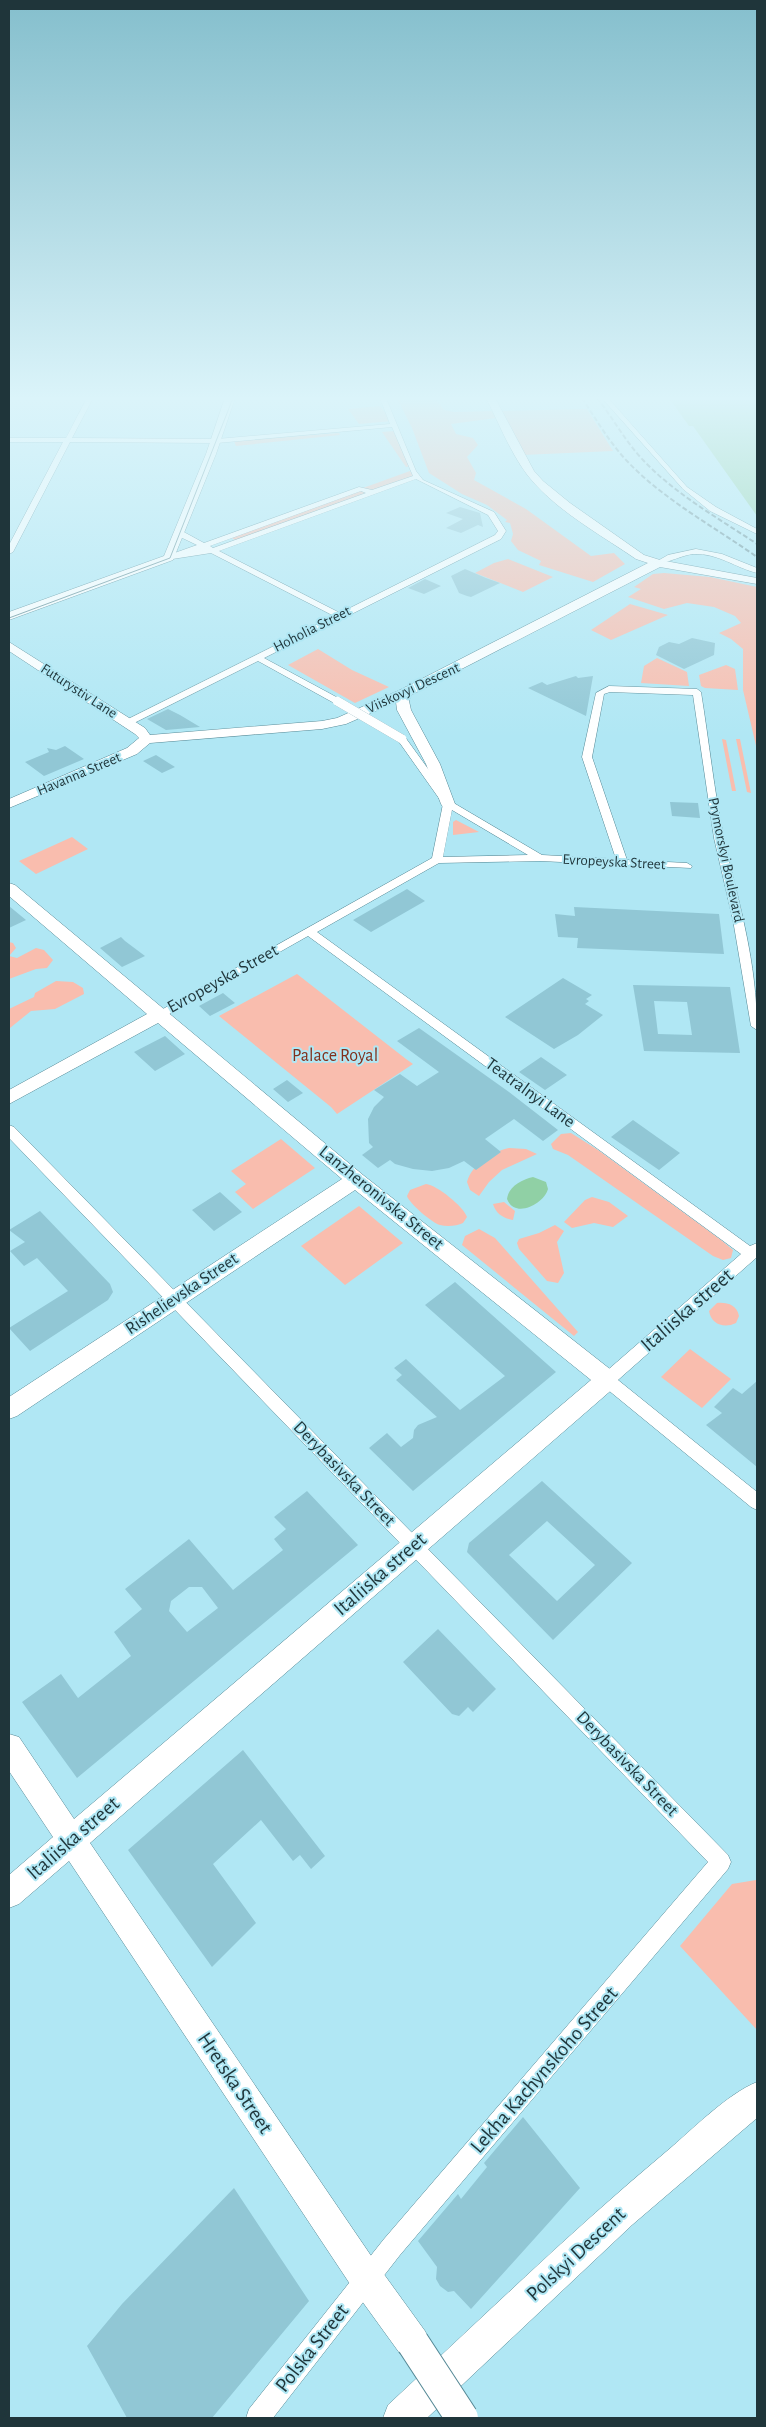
<svg xmlns="http://www.w3.org/2000/svg" width="766" height="2427" font-family="'Alegreya Sans',sans-serif">
<style>
.green{fill:#f9bdae}
.water{fill:#90d0a5}
.building{fill:#91c7d5;fill-rule:evenodd}
.lines{fill:none;stroke-linecap:round;stroke-linejoin:round}
.street-casing{stroke:#548895;stroke-width:1}
.secondary-casing{stroke:#548895;stroke-width:1}
.street{fill:#fff;fill-rule:evenodd}
.secondary{fill:#fff;fill-rule:evenodd}
.tram{stroke:#699099;stroke-width:1}
.rail{stroke:#699099;stroke-width:2;stroke-dasharray:5 2.5;stroke-linecap:butt}
.street-bridge-casing{stroke:#548895;stroke-width:9;stroke-linecap:butt}
.secondary-bridge-casing{stroke:#548895;stroke-width:34;stroke-linecap:butt}
.street-bridge{stroke:#fff;stroke-width:9}
.secondary-bridge{stroke:#fff;stroke-width:32}
.labels{text-anchor:middle;dominant-baseline:central;stroke-width:4;stroke-linejoin:round;paint-order:stroke}
.far-street-label{font-size:15px;fill:#1f353a;stroke:#b0e7f4}
.street-label{font-size:18px;fill:#1f353a;stroke:#b0e7f4}
.park-label{font-size:18px;fill:#812f1b;stroke:#b0e7f4}
.near-street-label{font-size:21px;fill:#1f353a;stroke:#b0e7f4}
</style>
<rect width="100%" height="100%" fill="#b0e7f4"/>
<path class="green" d="M397 398H431L437 401 444 410 454 412 492 411 496 418 451 424 456 434 473 438 478 445 467 457 476 473 474 480 526 509 591 556 614 553 625 564 593 582 539 565 541 561 518 550 511 541 513 534 510 523 505 522 507 520 487 505 462 494 429 473 412 428Z
M380 406 392 421 359 424 348 409Z
M587 409 613 451 522 455 499 411Z
M394 431 410 466 406 467 382 432Z
M339 433 340 435 236 446 234 441Z
M410 471 415 477 372 492 363 488Z
M361 489 370 493 237 541 228 536Z
M508 559 553 577 523 592 475 573 494 563Z
M664 573 710 577 757 587V750L743 690V649L731 639 719 633 741 623 735 616 714 607 687 603 664 609 628 597 641 589 634 587 653 574Z
M630 604 668 615 611 640 591 630Z
M318 649 352 670 389 687 355 703 288 665Z
M657 658 687 672 689 686 641 683 644 666Z
M726 665 735 669 738 690 705 688 701 686 699 675Z
M722 739 726 740 736 791H732Z
M736 739H740L751 793 747 792Z
M456 820 479 832 453 835V822Z
M72 837 88 849 36 874 19 861Z
M9 942 13 943 16 948 9 956 17 958 36 948 44 950 53 960 47 968 36 969 9 979Z
M297 974 406 1059 413 1064 337 1114 331 1107 219 1016Z
M56 981 73 982 83 988 84 994 55 1009 31 1011 10 1028 9 1035V1009L34 997 35 993Z
M571 1133 598 1150 721 1240 733 1250 731 1258 723 1260 713 1256 568 1155 553 1149 551 1144 561 1134Z
M281 1139 315 1168 253 1209 235 1192 246 1184 231 1171Z
M509 1148 526 1149 537 1154 502 1170 489 1182 479 1196 470 1190 467 1182C472 1164 492 1152 509 1148Z
M426 1184C437 1185 464 1207 467 1217L463 1223C457 1226 447 1227 440 1225 432 1223 409 1203 407 1196L410 1190Z
M592 1197 609 1202 628 1216 613 1227 594 1223 572 1228 564 1222 585 1200Z
M504 1202 515 1211 513 1220C503 1218 496 1214 493 1204Z
M359 1206 403 1243 345 1285 301 1246Z
M555 1225 564 1231 557 1242 564 1273 558 1283 547 1281 519 1249 517 1243 519 1239 539 1233Z
M479 1229 495 1238 578 1332 574 1336 462 1245 465 1236Z
M717 1303C727 1302 737 1305 739 1316L736 1323C724 1329 711 1324 709 1311Z
M690 1349 731 1379 702 1408 661 1377Z
M757 1878V2030L680 1946 732 1884 756 1880Z"/>
<path class="water" d="M757 398V516L693 426H689L669 398Z
M533 1177 546 1182 548 1189C544 1204 515 1219 507 1199 509 1186 521 1180 533 1177Z"/>
<path class="building" d="M460 507 480 513 483 527 478 525 461 533 446 528 463 519 446 513Z
M465 569 486 578 500 583 471 597 467 596 459 593 451 576Z
M425 579 441 586 424 594 408 588Z
M692 638 715 643 714 655 684 669 656 655 659 647 669 642 679 644Z
M576 676 578 678 593 676 586 716 528 688 542 682 547 685Z
M168 709 180 715 200 727 166 730 147 719Z
M65 746 84 759 44 776 25 762 49 752 47 748 56 750Z
M156 755 175 767 162 773 143 761Z
M670 802 698 803 700 818 672 816Z
M407 889 425 901 371 932 353 920Z
M9 906 26 920 9 928Z
M574 907 719 914 724 954 577 948 578 938 558 937 555 914 575 916Z
M121 937 125 941 145 956 122 967 100 948Z
M563 978 592 995 586 999 589 1001 585 1004 603 1015 578 1035 554 1049 505 1017Z
M633 985 730 987 740 1053 644 1051ZM654 1001 687 1002 692 1035 658 1034Z
M223 993 235 1003 210 1016 199 1006Z
M419 1028 509 1092 558 1130 543 1141 514 1119 485 1139 501 1152 476 1170 464 1161 449 1168 432 1171 413 1169 395 1164 390 1160 378 1168 362 1155 373 1147 369 1143 368 1119 374 1107 384 1097 374 1090 400 1074 417 1086 439 1072 397 1041Z
M165 1036 185 1054 155 1071 134 1052Z
M541 1057 567 1075 545 1090 519 1072Z
M287 1080 303 1093 288 1102 273 1089Z
M633 1120 657 1137 680 1153 659 1170 611 1137Z
M220 1192 242 1212 214 1231 192 1210Z
M40 1211 110 1284 113 1292 108 1300 30 1351 9 1328 68 1291 37 1258 24 1266 10 1251 25 1242 9 1230Z
M455 1282 556 1372 413 1491 369 1448 387 1433 401 1447 413 1438 414 1430 418 1425 437 1417 396 1380 402 1375 394 1368 406 1359 460 1410 505 1376 425 1305Z
M757 1381V1467L706 1425 722 1413 714 1407 733 1388 742 1394Z
M542 1481 632 1563 553 1640 467 1552 469 1543ZM547 1521 595 1565 557 1601 509 1555Z
M307 1491 358 1545 77 1778 22 1702 61 1674 78 1698 131 1656 114 1632 142 1609 125 1589 189 1539 233 1590 283 1550 274 1539 286 1529 274 1517ZM189 1587H202L218 1608 187 1632 169 1611 171 1601Z
M438 1629 496 1689 473 1712 468 1707 459 1716 452 1714 403 1662Z
M243 1750 325 1856 311 1869 300 1855 293 1861 261 1820 213 1864 256 1923 212 1967 128 1850Z
M523 2117 580 2188 471 2309 454 2291 448 2292 440 2286 436 2279 437 2267 418 2241 458 2194 461 2199 487 2167 484 2163Z
M234 2188 309 2301 212 2418H127L87 2346 122 2304Z"/>
<g class="lines">
<defs>
<path id="street" d="M87 398H93L72 438 217 439 390 424 380 398H386L416 471 423 480 494 512 506 531 501 539 264 658 340 699V703H334L258 661 130 725H124V721L334 616 211 553 166 560V556L197 545 176 535V531H182L204 543 359 487 372 490 413 476 392 427 217 443 70 442 13 552 9 554V545L63 442H9V438H66ZM416 479 488 515 498 531 495 535 340 613 219 551ZM361 491 366 493 213 548 210 546Z
M602 398H608L687 487 716 507 757 529V534L710 511 683 489Z
M696 549 722 554 757 568V573C736 568 718 553 694 554 684 554 659 567 654 563L668 555Z
M609 686 697 689 701 692C709 741 714 791 724 839 739 905 757 961 757 1030L751 1026 733 920 714 838 693 695 610 692 604 694 592 757 627 860 687 863 692 866 691 868 540 861 439 863 317 932 750 1246 757 1243 756 1258 618 1380 757 1492V1510L751 1507 602 1385 599 1380 602 1375 741 1254 308 936 164 1017 160 1018 154 1014 432 858 443 804 397 739 399 737H405L452 802 542 855 616 859 582 757 596 693ZM452 810 528 855 443 857Z
M9 1125 14 1127 728 1855 731 1862 728 1869 400 2255 273 2418H246L249 2409 384 2239 708 1862 9 1138Z"/>
<path id="secondary" d="M225 398H235L216 454 173 560 9 620V612L164 556 206 454Z
M486 398H495L534 471 543 481 570 503 644 555 660 560 757 578V584L660 567 411 695 409 701 411 710 440 764 455 804 453 807H443L441 804 426 764 397 710 396 702 346 724 322 729 150 743 137 754 9 808V799L127 748 139 738 135 734 9 651V642L145 728 150 735 322 721 337 718 400 690 648 563 636 559C604 537 561 513 535 484 514 462 500 425 486 398Z
M9 883 15 885 363 1175 615 1373 618 1380 615 1387 90 1843 378 2266 425 2331 431 2343 425 2355 413 2361 401 2355 354 2290 69 1861 19 1904 9 1908V1875L53 1837 9 1771V1734L19 1737 74 1819 591 1380 355 1190 17 1416 9 1419V1397L342 1179 158 1023 9 1104V1090L147 1014 9 896Z
M757 2082V2118L632 2225 427 2418H383L388 2405C480 2320 570 2232 667 2151 692 2130 727 2094 757 2082Z"/>
</defs>
<use href="#street" class="street-casing"/>
<use href="#secondary" class="secondary-casing"/>
<use href="#street" class="street"/>
<use href="#secondary" class="secondary"/>
<path class="tram" d="M9 618 170 558 233 398"/>
<path class="rail" d="M582 398C596 419 609 442 627 461 664 500 713 526 757 557
M597 398C613 418 625 441 643 460 675 494 718 518 757 544"/>
<defs>
<path id="street-bridge" d="M337 701 402 739"/>
<path id="secondary-bridge" d="M413 2343 462 2418"/>
</defs>
<use href="#street-bridge" class="street-bridge-casing"/>
<use href="#secondary-bridge" class="secondary-bridge-casing"/>
<use href="#street-bridge" class="street-bridge"/>
<use href="#secondary-bridge" class="secondary-bridge"/>
</g>
<linearGradient id="sky" x2="0" y2="1"><stop stop-color="#85bfcd"/><stop offset="0.54" stop-color="#dbf4fa"/><stop offset="1" stop-color="#dbf4fa" stop-opacity="0"/></linearGradient>
<rect width="766" height="738" fill="url(#sky)"/>
<g class="labels">
<g class="far-street-label">
<text transform="translate(312 629) rotate(-27)">Hoholia Street</text>
<text transform="translate(413 688) rotate(-25)">Viiskovyi Descent</text>
<text transform="translate(79 691) rotate(33)">Futurystiv Lane</text>
<text transform="translate(79 774) rotate(-23)">Havanna Street</text>
<text transform="translate(726 860) rotate(78)">Prymorskyi Boulevard</text>
<text transform="translate(614 862) rotate(3)">Evropeyska Street</text>
</g>
<g class="street-label">
<text transform="translate(223 979) rotate(-29)">Evropeyska Street</text>
<text transform="translate(530 1093) rotate(36)">Teatralnyi Lane</text>
<text transform="translate(381 1198) rotate(39)">Lanzheronivska Street</text>
<text transform="translate(182 1294) rotate(-34)">Rishelievska Street</text>
<text transform="translate(344 1474) rotate(46)">Derybasivska Street</text>
<text transform="translate(627 1764) rotate(46)">Derybasivska Street</text>
</g>
<g class="park-label">
<text x="335" y="1056">Palace Royal</text>
</g>
<g class="near-street-label">
<text transform="translate(687 1310) rotate(-41)">Italiiska street</text>
<text transform="translate(380 1574) rotate(-41)">Italiiska street</text>
<text transform="translate(73 1838) rotate(-41)">Italiiska street</text>
<text transform="translate(544 2070) rotate(-49)">Lekha Kachynskoho Street</text>
<text transform="translate(235 2083) rotate(56)">Hretska Street</text>
<text transform="translate(576 2254) rotate(-43)">Polskyi Descent</text>
<text transform="translate(312 2348) rotate(-52)">Polska Street</text>
</g>
</g>
<rect width="766" height="2427" fill="none" stroke="#1f353a" stroke-width="20"/>
</svg>
